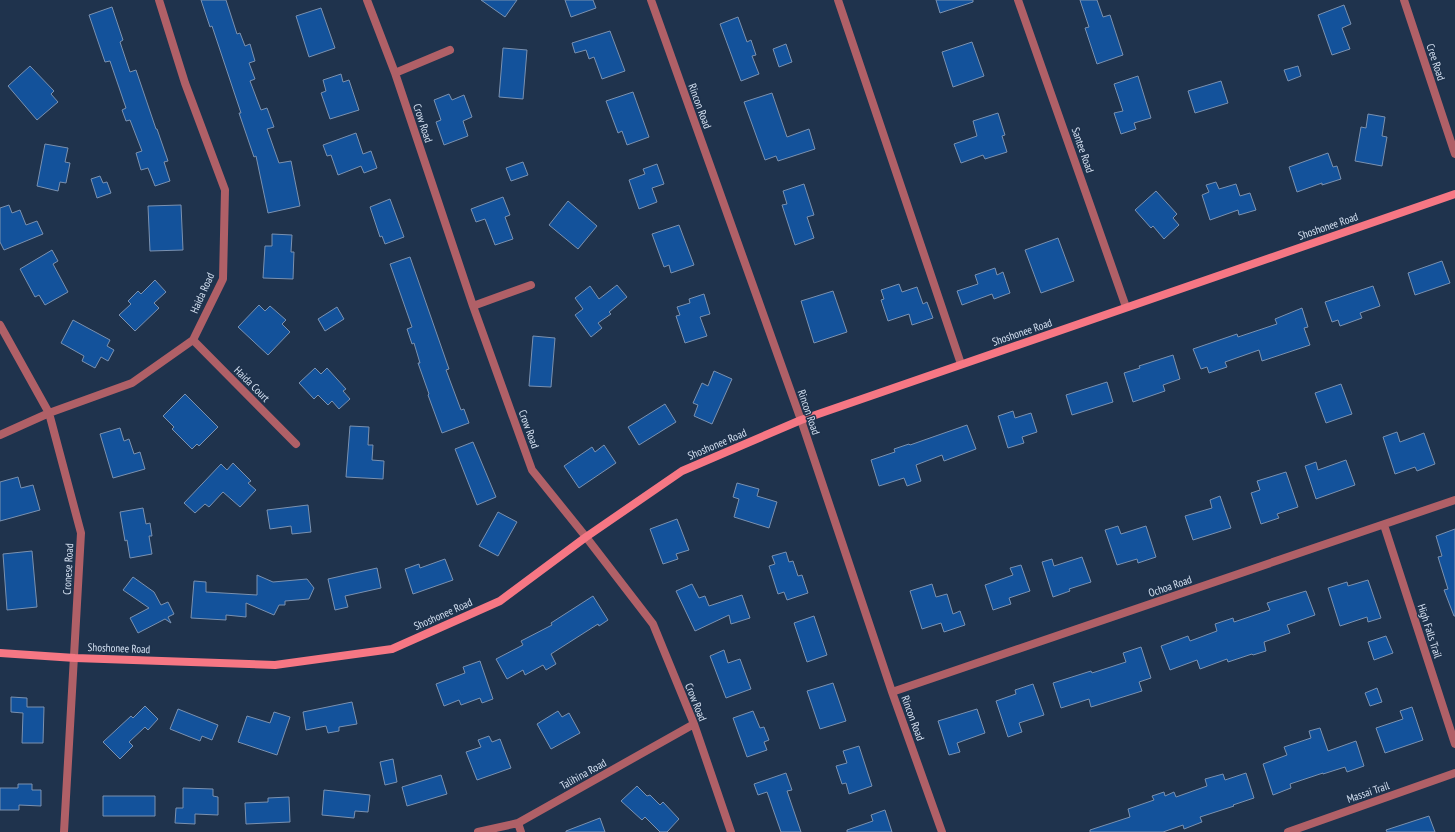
<svg xmlns="http://www.w3.org/2000/svg" width="1455" height="832" font-family="'PT Sans Narrow',sans-serif">
<style>
.building{fill:#13529b;stroke:#7a91b0}
.lines{fill:none;stroke-linecap:round;stroke-linejoin:round}
.street{stroke:#b06067;stroke-width:8}
.secondary{stroke:#f67784;stroke-width:8}
.labels{text-anchor:middle;dominant-baseline:central;stroke-width:3;stroke-linejoin:round;paint-order:stroke}
.street-label{font-size:11px;fill:#d4e0f1;stroke:#1f334d}
</style>
<rect width="100%" height="100%" fill="#1f334d"/>
<path class="building" d="M201 0H226L237 34 240 33 245 46 250 44 255 61 249 63 255 79 250 81 261 110 267 108 274 127 267 129 279 163 291 161 300 206 268 213 256 156 254 157 239 113H241L212 26 210 27Z
M481 0H517L505 17Z
M565 0H593L596 8 571 17Z
M936 0H973V2L940 13Z
M1080 0H1097L1103 17 1110 15 1123 55 1097 64 1085 28 1089 27Z
M1344 5 1351 24 1342 28 1350 49 1332 55 1318 15Z
M112 7 123 40 120 42 130 72 136 70 156 129H157L168 161 164 162 170 181 155 186 148 168 141 170 136 153 142 151 130 120 126 121 122 110 126 108 110 61 105 62 89 15Z
M321 8 335 48 309 57 296 16Z
M738 17 747 42 751 40 756 55 752 56 759 74 741 81 720 24Z
M610 31 625 71 602 79 594 57 589 59 586 50 575 53 572 43Z
M972 42 984 76 953 87 942 52Z
M786 44 792 62 779 67 773 49Z
M503 48 527 50 523 99 499 97Z
M30 66 54 91 51 94 58 102 37 120 8 86Z
M1298 66 1301 76 1288 81 1284 70Z
M341 74 343 82 349 80 359 110 330 119 321 93 326 91 323 80Z
M1138 76 1151 118 1134 123 1136 129 1121 134 1114 113 1123 111 1114 84Z
M1221 81 1228 103 1195 113 1188 91Z
M633 92 649 137 627 145 622 131 618 133 606 101Z
M772 93 787 137 809 129 815 149 778 161 776 156 765 160 744 102Z
M449 94 452 100 464 95 472 117 463 121 468 136 444 145 436 122 441 120 434 100Z
M998 113 1005 135 1002 136 1007 152 985 159 983 155 961 163 954 144 977 136 973 121Z
M1368 114 1385 117 1382 136 1387 137 1382 166 1355 161 1361 127 1366 128Z
M356 133 363 154 371 151 377 168 364 173 361 166 338 175 331 155 327 156 323 145Z
M45 144 68 148 65 162 70 163 66 183 60 182 58 191 37 186Z
M1328 153 1333 167 1337 166 1341 179 1322 185V183L1297 192 1289 167Z
M523 162 528 175 511 181 506 168Z
M657 164 664 184 652 188 657 202 639 209 629 180 645 174 643 169Z
M100 176 103 183 107 182 111 193 97 198 91 179Z
M1216 182 1219 189 1236 184 1240 196 1250 193 1256 210 1239 215 1238 210 1210 220 1202 195 1209 192 1206 185Z
M804 184 814 215 807 217 814 238 795 245 782 205 787 204 783 191Z
M1156 191 1177 214 1173 218 1179 225 1164 239 1153 226 1151 228 1135 210Z
M503 197 510 215 505 217 513 239 495 245 485 219 476 222 471 209Z
M390 199 404 237 385 244 382 236 380 237 370 207Z
M568 201 597 226 578 249 549 225Z
M9 205 12 213 20 210 26 225 37 221 43 234 4 250 0 242V208Z
M181 205 183 250 150 251 148 206Z
M679 225 694 265 671 273 669 265 664 267 652 234Z
M272 234 292 235 291 252H294L293 279 263 278 265 246H272Z
M1058 238 1074 281 1041 293 1025 250Z
M52 250 58 261 53 264 68 292 45 305 39 295 35 297 20 269Z
M410 257 449 369 446 370 461 410 464 409 469 423 442 433 428 395 429 394 418 363H420L414 343 412 344 407 329 412 327 390 264Z
M1442 261 1450 283 1415 295 1408 273Z
M995 268 997 275 1003 272 1010 293 994 299 992 294 962 305 957 291 978 284 975 275Z
M155 280 166 292 154 303 159 308 135 331 119 315 131 304 128 301 138 291 141 294Z
M899 284 902 292 917 287 923 304 927 302 933 318 912 325 909 314 888 321 881 300 884 299 881 290Z
M617 285 627 297 609 312 611 314 598 323 602 328 591 337 575 315 583 309 575 298 590 286 599 299Z
M1373 286 1380 306 1360 313 1362 318 1340 326 1338 320 1332 322 1325 302Z
M833 291 847 332 814 343 801 301Z
M704 294 710 314 700 317 707 336 685 343 676 316 680 315 677 307 690 303 689 299Z
M259 305 265 311 270 306 286 320 282 324 290 332 268 355 238 327Z
M337 307 344 319 325 331 318 319Z
M1302 308 1308 327 1304 328 1310 345 1262 361 1259 350 1225 362 1227 367 1209 373 1207 367 1201 369 1193 349 1237 334 1238 337 1277 324 1275 319Z
M73 320 110 340 107 346 114 350 108 361 101 357 95 368 82 361 84 356 61 343Z
M533 336 555 338 551 387 529 386Z
M1173 355 1180 379 1163 385 1165 391 1133 402 1124 373 1140 368 1139 366Z
M315 368 321 374 327 368 346 389 343 391 350 399 339 409 332 401 328 405 318 395 314 399 299 383Z
M714 371 732 379 712 424 694 416 698 405 693 403 702 383 708 386Z
M1107 382 1113 402 1072 415 1066 395Z
M1341 384 1352 414 1326 423 1315 393Z
M185 394 218 427 199 446 197 444 192 449 172 429 174 427 163 416Z
M665 404 676 422 639 445 628 427Z
M1013 411 1015 418 1031 413 1037 432 1022 437 1024 443 1008 448 998 416Z
M967 425 976 449 944 461 942 455 916 465 921 481 907 486 904 478 879 486 871 460 895 452 894 449 909 444 910 445Z
M350 426 369 427 368 445H373L372 460 384 461 383 479 346 477Z
M120 428 124 441 129 439 134 454 140 452 145 469 113 478 100 434Z
M1397 432 1400 442 1424 433 1435 464 1417 471 1415 467 1395 474 1383 437Z
M473 442 496 497 477 505 455 449Z
M604 445 616 463 579 488 564 466 592 447 595 452Z
M1346 460 1355 485 1316 499 1305 466 1316 462 1318 470Z
M233 463 251 481 248 483 256 490 240 507 223 492 209 507 205 504 195 513 184 503 221 464 227 470Z
M1286 472 1298 507 1277 514 1279 518 1261 524 1251 493 1260 490 1257 481Z
M18 477 21 488 33 485 40 510 0 521V482Z
M737 483 759 489 757 496 777 502 769 528 734 517 739 499 733 497Z
M1220 496 1231 528 1193 540 1185 516 1212 508 1210 500Z
M308 505 311 532 292 534 291 526 270 529 267 510Z
M143 508 146 524 150 523 152 536H149L152 554 130 558 127 540 125 541 120 512Z
M498 512 517 522 498 556 479 546Z
M677 519 689 550 676 554 678 559 663 564 650 529Z
M1118 526 1121 534 1146 526 1156 557 1138 563 1137 559 1117 565 1105 530Z
M1455 529V616H1454L1444 590 1448 589 1438 557 1442 556 1436 536Z
M32 551 37 607 7 610 3 554Z
M786 552 789 562 793 561 798 576 802 575 808 593 787 600 784 592 778 594 769 566 775 564 772 556Z
M1082 557 1091 582 1069 589 1070 591 1053 597 1042 562 1052 559 1054 566Z
M445 559 453 580 413 594 405 569 419 564 420 568Z
M1021 565 1030 591 1009 598 1011 604 993 610 985 585 1013 575 1010 568Z
M377 568 381 588 345 596 348 607 335 610 328 579Z
M257 575 273 582 307 579 314 588 309 599 285 601V605H279L274 615 246 603V617L226 615V620L191 618 194 581 206 582V592L257 595Z
M133 577 154 592 161 605 168 602 174 614 168 617 171 623 165 619 138 633 130 618 149 608 123 590Z
M1368 580 1381 618 1368 622 1367 617 1340 626 1328 588 1347 582 1348 586Z
M692 584 699 598 705 596 709 606 742 595 750 618 731 624 729 615 695 631 676 591Z
M932 584 936 597 947 594 953 614 960 611 965 625 944 632 941 623 922 629 910 591Z
M1306 591 1315 615 1287 625 1290 633 1264 642 1266 651 1253 655 1252 654 1228 662 1227 659 1200 669 1197 660 1170 670 1161 646 1188 636 1190 641 1217 631 1215 624 1233 618 1234 622 1270 610 1267 603Z
M593 596 608 620 599 626 598 624 551 654 556 664 546 670 543 665 525 675 523 670 507 679 496 659 523 645 521 641 552 625 551 623Z
M814 616 827 655 807 662 794 623Z
M1386 636 1393 653 1374 660 1368 642Z
M1141 647 1151 678 1139 682 1142 691 1091 707 1089 699 1061 708 1053 683 1091 671 1092 673 1126 662 1123 653Z
M724 650 728 663 740 659 751 689 726 698 710 656Z
M480 661 493 699 482 703 480 698 461 705 459 700 444 706 436 684 465 673 463 667Z
M833 683 846 721 820 729 807 691Z
M1033 684 1044 715 1019 723 1022 732 1008 737 996 701 1016 694 1015 690Z
M1377 688 1382 702 1370 706 1365 693Z
M11 697 27 698V707H44L43 743H22L23 713 11 712Z
M352 702 357 724 339 727V731L328 733 326 726 306 730 303 712Z
M145 706 158 719 148 730 145 727 129 742 133 746 120 759 103 742 131 716 133 718Z
M1412 707 1423 740 1385 753 1376 728 1403 719 1400 711Z
M178 709 218 725 212 740 202 736 200 741 170 729Z
M977 709 985 733 957 743 960 752 949 755 938 721Z
M558 711 562 717 569 713 580 733 551 749 537 724Z
M753 711 760 728 764 727 769 740 764 742 767 750 747 757 733 718Z
M274 712 290 717 277 755 238 742 247 716 270 723Z
M1320 728 1328 751 1356 741 1364 766 1347 772 1345 767 1323 774V773L1290 784 1291 788 1273 795 1263 764 1287 755 1284 747 1311 738 1309 731Z
M489 736 492 742 500 739 511 768 477 780 466 752 481 747 478 740Z
M859 746 872 786 849 794 846 783 842 784 836 766 847 763 843 751Z
M393 759 397 782 385 785 380 762Z
M786 773 792 790 787 791 801 832H781L767 792 758 795 754 784Z
M1246 773 1254 798 1233 805 1234 806 1200 817 1202 822 1184 829 1183 825 1163 832H1090V830L1130 817 1128 809 1154 800 1152 796 1164 792 1165 796 1174 792 1176 797 1207 786 1205 779 1223 774 1225 780Z
M441 775 447 794 407 806 402 787Z
M18 784H32V790H41V806L19 805V810H0V788H18Z
M637 786 647 796 650 795 660 805 663 802 679 819 667 832H660L645 817 642 820 621 801Z
M183 788 213 789V796L218 797V815L195 814V824L175 823 176 808H183Z
M324 790 370 795 368 812 355 811 354 818 322 815Z
M103 796H155V816H103Z
M289 797 290 822 246 824 245 803 268 802V798Z
M885 810 892 832H847V830L873 821 871 815Z
M1429 816 1435 832H1387L1386 830Z
M600 818 605 832H566V831Z"/>
<g class="lines">
<path class="street" d="M367 0 395 73 473 306 532 470 586 537 653 624 694 724 731 832
M651 0 801 420 892 692 942 832
M838 0 961 364
M1018 0 1126 307
M1404 0 1455 154
M395 73 450 50
M473 306 531 285
M0 325 49 413 81 533 64 832
M193 340 296 444
M0 435 49 413 132 383 193 340 223 279 225 190 185 83 159 0
M1384 525 1455 744
M892 692 1455 500
M518 823 521 832
M478 832 518 823 694 724
M1288 832 1455 773"/>
<path class="secondary" d="M0 653 75 658 275 665 392 649 500 601 586 537 682 471 801 420 1455 194"/>
</g>
<g class="labels">
<g class="street-label">
<text transform="translate(1436 62) rotate(72)">Cree Road</text>
<text transform="translate(700 106) rotate(70)">Rincon Road</text>
<text transform="translate(423 123) rotate(72)">Crow Road</text>
<text transform="translate(1083 150) rotate(71)">Santee Road</text>
<text transform="translate(1328 226) rotate(-19)">Shoshonee Road</text>
<text transform="translate(202 293) rotate(-66)">Haida Road</text>
<text transform="translate(1022 332) rotate(-19)">Shoshonee Road</text>
<text transform="translate(252 384) rotate(45)">Haida Court</text>
<text transform="translate(809 412) rotate(71)">Rincon Road</text>
<text transform="translate(529 429) rotate(70)">Crow Road</text>
<text transform="translate(717 444) rotate(-23)">Shoshonee Road</text>
<text transform="translate(68 569) rotate(-87)">Cronese Road</text>
<text transform="translate(1170 586) rotate(-19)">Ochoa Road</text>
<text transform="translate(443 614) rotate(-24)">Shoshonee Road</text>
<text transform="translate(1430 631) rotate(72)">High Falls Trail</text>
<text transform="translate(119 648) rotate(2)">Shoshonee Road</text>
<text transform="translate(696 702) rotate(68)">Crow Road</text>
<text transform="translate(913 718) rotate(70)">Rincon Road</text>
<text transform="translate(583 774) rotate(-29)">Talihina Road</text>
<text transform="translate(1368 792) rotate(-19)">Massai Trail</text>
</g>
</g>
</svg>
